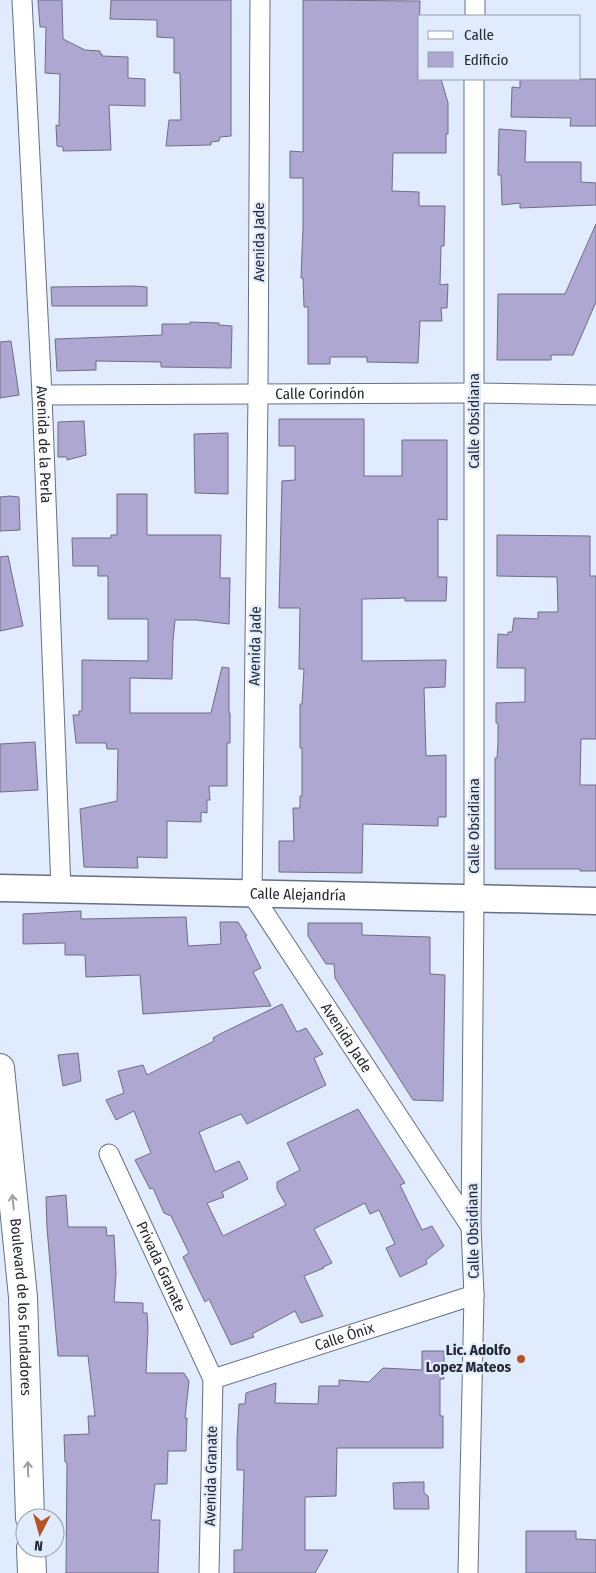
<svg xmlns="http://www.w3.org/2000/svg" width="596" height="1573" font-family="'Fira Sans Condensed',sans-serif">
<style>
.building{fill:#ada7d2;stroke:#6f6d83}
.lines{fill:none;stroke-linecap:round;stroke-linejoin:round}
.minor-casing{stroke:#657085;stroke-width:21}
.secondary-casing{stroke:#657085;stroke-width:29}
.primary-casing{stroke:#657085;stroke-width:30}
.minor{stroke:#fff;stroke-width:19}
.secondary{stroke:#fff;stroke-width:26}
.primary{stroke:#fff;stroke-width:28}
.oneway{stroke:#9c9ea2}
.poi-dot{fill:#b85224;stroke:#e0ebfe;stroke-width:2}
.labels{text-anchor:middle;dominant-baseline:central;stroke-width:4.5;stroke-linejoin:round;paint-order:stroke}
.street-label{font-size:15px;fill:#242831;stroke:#e0ebfe}
.poi-label{font-size:15px;font-weight:bold;fill:#242831;stroke:#e0ebfe;text-anchor:end}
</style>
<rect width="100%" height="100%" fill="#e0ebfe"/>
<path class="building" d="M38 0H62L63 39 85 50 100 51V54H102V56L128 57V78L145 79V106L109 105 111 150 63 151V147L57 146 56 125 59 126 60 74 45 73 46 27H40Z
M111 0H231V136L220 137 219 141 211 142V145L166 146 169 120H181L180 73H174V38L157 37V20L110 19Z
M303 0 420 1 418 79H441L448 103V134H446V153H393L392 191 419 192V206H445L444 246H441L440 285 448 284 447 308H441L442 321H420L418 363 367 362V357H330V364H308V307H304L303 278H301L303 227V178H290V151L303 152Z
M520 79H596V126H570L571 118 511 117 512 87 520 88Z
M499 129 526 131 525 162H581V182L596 183V205L520 208V203L502 205 501 175H498Z
M596 224V302L573 355H551V360H497L498 294H565Z
M133 286 147 287V306H52L51 287Z
M190 322 219 323V325L232 326 231 368 161 367V362L96 361V370L57 371 55 339 162 335V324H190Z
M11 341 19 395 0 398V342Z
M279 419H364V476H402V440H447V520L438 519V577H447L446 601H405V598L362 599V661L446 660 445 687 424 688 426 756 446 755V817H438V826L363 824 362 873 279 872V841H294L293 808H300V796H302V748H300V704H302L304 669H299L300 608H279L282 481 295 480V446H279Z
M84 421 86 455 67 460V457H58V422Z
M228 433V494L195 493 194 434Z
M117 494H147V535H221L220 578H230L229 624 196 620H175L173 640 172 679 130 678V713H211L222 667 229 668V713H230V743H227V786H209L210 800H207V813L201 812V822L167 821V858L137 857 138 868 84 867 80 809 117 801 118 749H107L106 743H76L73 715H79V711H82V660L148 661V619H108V576H98V566H73L72 538H111V535H117Z
M10 496 19 497 20 530 0 531V497Z
M497 535 590 536V576H596V739H581L580 785H596V871H580V869H495V758H497L498 742V723H496V703L525 702V668H497L498 634 508 635V632H512L514 618 538 619V612H558L557 577 497 576Z
M8 556 23 626 0 631V557Z
M35 742 38 790 0 792V744Z
M81 911V919L186 917 188 946 221 944 220 922H238L247 936H245L261 968 253 972 271 1006 143 1014 140 975 86 977 85 955H65V943L23 944V914Z
M308 923H362V935L430 937V974L445 975 443 1101 413 1100 335 978 334 964H326L308 936Z
M282 1004 297 1032 306 1028 323 1054 314 1058 326 1085 247 1124 241 1114 199 1132 215 1172 239 1161 248 1179 222 1192 224 1197 207 1203 223 1236 286 1205 277 1189V1182L300 1170 287 1143 358 1109 405 1183 400 1185 422 1230 432 1226 444 1246 426 1260 427 1264 400 1277 386 1248 395 1244 379 1210 370 1214 365 1203 314 1229 332 1263 323 1267 324 1268 304 1276 323 1316 301 1323 295 1311 252 1334 254 1337 231 1345 209 1299 205 1302 183 1257 189 1253 171 1216 164 1213 153 1188 150 1189 135 1160 151 1153 134 1111 116 1120 106 1100 124 1093 118 1071 143 1065 147 1075 214 1041 213 1038 220 1034Z
M78 1053 81 1081 63 1086 58 1055Z
M66 1195 68 1227H106L107 1236 114 1235 116 1274 114 1302 143 1303V1313H147L148 1328 146 1373H184L189 1381 185 1418H187L186 1451H168L167 1484H155L151 1520H160L158 1573H66L67 1463 65 1462 64 1435 89 1434 88 1416H95L88 1356H58L47 1228 46 1197Z
M422 1351H444V1379H440V1416H443V1448H337L336 1496 305 1497V1550H328L315 1573H234V1550H242L244 1470H237V1440L239 1404H245L246 1393 276 1383 275 1403 318 1404 319 1386H339V1380L369 1382 383 1368 422 1370Z
M415 1482H424V1493L428 1496 429 1509H394L393 1483Z
M526 1531H576V1539L596 1540V1573H526Z"/>
<g class="lines">
<defs>
<g id="minor">
<path id="s1" d="M22 0 42 395 61 889"/>
<path id="s2" d="M260 0 258 394 252 894 471 1227"/>
<path d="M475 16V0"/>
<path id="s3" d="M42 395 474 393 596 395"/>
<path id="s4" d="M109 1154 213 1379 209 1573"/>
<path id="s5" d="M213 1379 474 1295"/>
<path d="M468 1573 474 1295 471 1227 474 898V79"/>
</g>
<g id="secondary">
<path id="s6" d="M0 888 596 901"/>
</g>
<g id="primary">
<path id="s7" d="M0 1068 23 1297 30 1518"/>
<path d="M31 1548 32 1573"/>
</g>
</defs>
<use href="#minor" class="minor-casing"/>
<use href="#secondary" class="secondary-casing"/>
<use href="#primary" class="primary-casing"/>
<use href="#minor" class="minor"/>
<use href="#secondary" class="secondary"/>
<use href="#primary" class="primary"/>
</g>
<defs><path id="oneway-shaft" d="M-6 0H5M1.5-3L5.5 0L1.5 3" fill="none" stroke-width="1.6" stroke-linecap="round" stroke-linejoin="round" transform="scale(1.25)"/></defs>
<g class="oneway">
<use href="#oneway-shaft" transform="translate(13 1202) rotate(-96)"/>
<use href="#oneway-shaft" transform="translate(28 1469) rotate(-92)"/>
</g>
<circle class="poi-dot" cx="521" cy="1359" r="5"/>
<g class="labels">
<g class="street-label">
<text transform="translate(259 242) rotate(-90)">Avenida Jade</text>
<text stroke="none"><textPath href="#s3" startOffset="278">Calle Corindón</textPath></text>
<text transform="translate(474 421) rotate(-90)">Calle Obsidiana</text>
<text stroke="none"><textPath href="#s1" startOffset="445">Avenida de la Perla</textPath></text>
<text transform="translate(255 646) rotate(-89)">Avenida Jade</text>
<text transform="translate(474 826) rotate(-90)">Calle Obsidiana</text>
<text stroke="none"><textPath href="#s6" startOffset="298">Calle Alejandría</textPath></text>
<text stroke="none"><textPath href="#s2" startOffset="1066">Avenida Jade</textPath></text>
<text transform="translate(473 1231) rotate(-91)">Calle Obsidiana</text>
<text stroke="none"><textPath href="#s4" startOffset="124">Privada Granate</textPath></text>
<text stroke="none"><textPath href="#s7" startOffset="240">Boulevard de los Fundadores</textPath></text>
<text stroke="none"><textPath href="#s5" startOffset="138">Calle Ónix</textPath></text>
<text transform="translate(211 1476) rotate(-89)">Avenida Granate</text>
</g>
<g class="poi-label">
<text x="511" y="1350">Lic. Adolfo<tspan x="511" dy="17">Lopez Mateos</tspan></text>
</g>
</g>
<rect x="418" y="15" width="162" height="65" fill="#e0ebfe" stroke="#959dac"/>
<rect x="428" y="31" width="25" height="8" fill="#ffffff" stroke="#959dac"/>
<text x="464" y="40" font-size="15" fill="#242831">Calle</text>
<rect x="428" y="52" width="25" height="15" fill="#ada7d2" stroke="#959dac"/>
<text x="464" y="65" font-size="15" fill="#242831">Edificio</text>
<g transform="translate(40 1533) rotate(186)"><circle r="24" fill="#e0ebfe" stroke="#959dac"/>
<path d="M0-4L9 19L0 12L-9 19Z" fill="#b85224"/>
<text y="-8" font-size="14" font-weight="bold" text-anchor="middle" fill="#242831">N</text>
</g>
</svg>
